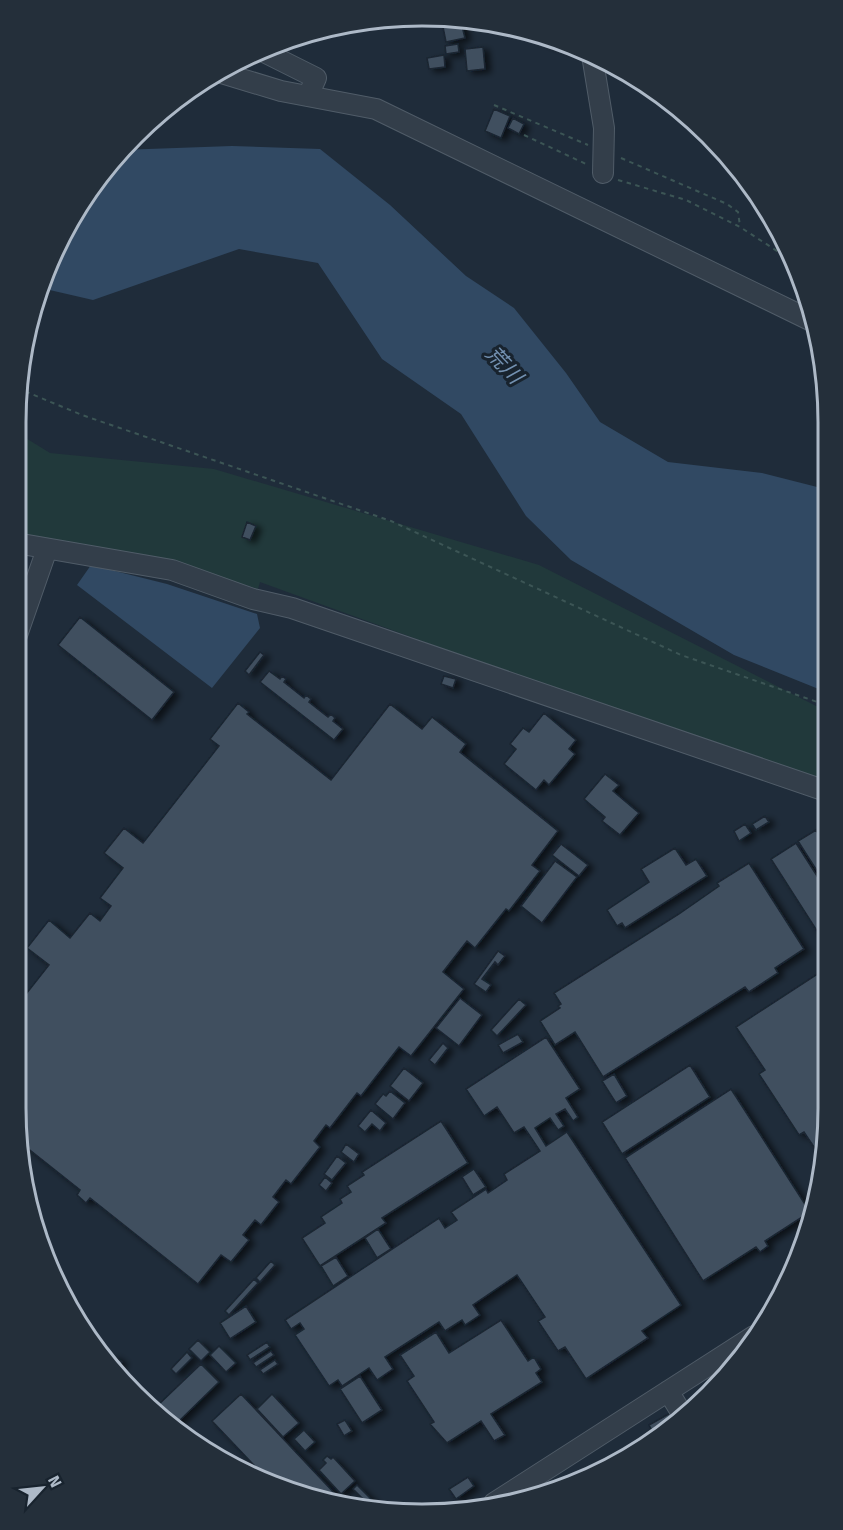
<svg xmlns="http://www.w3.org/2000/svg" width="843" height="1530" font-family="'Fira Sans','Noto Sans JP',sans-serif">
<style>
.green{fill:#21393b}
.water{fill:#314963}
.building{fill:#404f5f;stroke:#1a2531;stroke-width:1.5;filter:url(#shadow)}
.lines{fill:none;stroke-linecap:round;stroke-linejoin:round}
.minor-casing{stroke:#505c68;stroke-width:22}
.path{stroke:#3c5555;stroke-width:2;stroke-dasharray:4.5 4.5;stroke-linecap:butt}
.minor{stroke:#333e4a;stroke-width:20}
.labels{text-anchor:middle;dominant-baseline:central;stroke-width:6;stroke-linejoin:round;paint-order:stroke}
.water-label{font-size:21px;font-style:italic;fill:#7391b1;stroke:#18232e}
.rim{fill:none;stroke:#adb9c7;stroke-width:3}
</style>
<defs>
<filter id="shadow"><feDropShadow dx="5.5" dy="3" stdDeviation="3" flood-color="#0009"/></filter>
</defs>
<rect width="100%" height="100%" fill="#1f2c3a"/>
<path class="green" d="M16 432 50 453 214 469 539 565 826 711V782L557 695 436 646 260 582 258 589 197 570 26 536 16 532Z"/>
<path class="water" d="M232 146 320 149 390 205 466 276 514 308 566 373 600 422 668 462 762 473 825 489 826 692 734 655 571 560 526 516 461 414 382 359 318 263 239 249 93 300 41 288 70 218 120 150Z
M91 565 167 584 257 614 260 628 212 688 77 585Z"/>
<path class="building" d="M460 18 465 38 446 42 442 22Z
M545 35 580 49 579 52 544 42Z
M458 44 459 52 446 54 445 46Z
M483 47 485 69 467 71 465 49Z
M444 55 445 67 429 69 427 58Z
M494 109 510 116 501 138 485 131Z
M513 118 524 124 519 134 508 128Z
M247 522 256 526 250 540 242 537Z
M80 617 174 692 152 720 58 645Z
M260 652 264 655 249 675 245 671Z
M269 671 280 679 282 676 286 679 284 682 304 698 306 695 311 699 309 702 328 717 331 714 335 718 333 721 343 729 334 740 260 682Z
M444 676 456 679 453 688 441 684Z
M238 703 249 712 247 714 331 780 390 704 422 729 432 717 466 744 460 752 558 831 532 865 540 871 509 911 506 909 475 948 467 941 443 972 464 989 411 1056 399 1047 361 1096 357 1093 330 1128 326 1125 314 1141 320 1147 291 1184 286 1180 273 1197 279 1202 261 1225 255 1220 243 1235 249 1240 231 1262 221 1255 198 1284 90 1198 86 1203 77 1195 80 1190 21 1143 15 1108V1008L49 965 27 948 49 920 70 938 90 913 100 921 111 906 100 898 123 868 104 853 124 828 143 843 219 746 210 739Z
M544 713 576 740 569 749 575 754 549 785 544 780 536 790 504 764 516 749 510 744 523 728 529 732Z
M605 774 619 785 613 791 639 813 620 835 602 821 605 817 584 799Z
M765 816 769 822 756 830 752 824Z
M745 824 751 833 739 841 734 831Z
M816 830 826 845V885L798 841Z
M796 843 826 890V929L819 934 771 859Z
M561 844 588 865 579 876 552 855Z
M675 848 686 865 696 859 707 876 625 928 622 923 617 926 607 910 649 882 641 869Z
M555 861 577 877 542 923 521 906Z
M749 863 804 949 775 968 778 973 749 992 745 987 603 1077 575 1032 555 1045 540 1021 560 1008 558 1006 561 1004 554 993 679 914 719 886 717 883Z
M498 951 505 956 498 965 495 962 482 979 491 985 486 992 474 984Z
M822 971 827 979V1135L822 1159 804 1132 799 1135 759 1074 765 1070 736 1027Z
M460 998 482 1015 459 1046 436 1028Z
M519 999 526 1005 497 1036 491 1030Z
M518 1034 523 1042 503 1053 498 1045Z
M546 1037 580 1089 566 1098 578 1117 573 1121 565 1109 556 1114 564 1126 558 1130 550 1118 535 1128 546 1146 567 1132 681 1305 642 1331 648 1338 586 1379 565 1347 558 1351 538 1321 545 1317 517 1275 473 1305 480 1315 465 1325 462 1320 445 1331 439 1322 385 1357 393 1369 377 1380 369 1368 342 1386 338 1380 329 1386 295 1335 304 1329 300 1323 291 1329 285 1320 439 1218 445 1228 457 1220 451 1212 486 1189 488 1193 507 1180 504 1174 540 1151 524 1127 514 1133 497 1107 484 1116 466 1089Z
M443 1043 448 1048 435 1065 429 1060Z
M690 1065 710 1097 622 1154 602 1122Z
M404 1068 423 1083 409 1101 390 1086Z
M614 1074 627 1096 616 1103 602 1081Z
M731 1089 810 1212 765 1241 768 1246 760 1252 756 1247 703 1281 625 1158Z
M390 1091 405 1103 393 1119 375 1104 383 1094 386 1096Z
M371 1110 386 1123 380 1131 372 1124 365 1132 358 1126Z
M441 1121 468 1163 382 1218 386 1223 320 1266 302 1238 325 1223 321 1217 342 1203 340 1199 351 1192 347 1186 364 1175 362 1172Z
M346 1144 359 1154 354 1162 341 1152Z
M337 1156 346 1163 332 1180 324 1174Z
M474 1169 486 1187 473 1195 462 1177Z
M325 1177 332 1183 326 1191 319 1185Z
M378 1229 391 1249 377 1258 365 1238Z
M336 1257 348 1276 333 1286 321 1266Z
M271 1261 275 1265 260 1282 256 1278Z
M254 1279 258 1283 229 1315 225 1311Z
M246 1306 256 1322 230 1339 220 1323Z
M501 1320 528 1361 534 1357 541 1369 536 1373 542 1382 491 1414 505 1435 494 1441 481 1421 447 1443 430 1424 434 1422 407 1381 414 1376 400 1355 436 1332 449 1353Z
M198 1340 210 1352 201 1361 189 1349Z
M267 1342 270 1347 250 1360 247 1355Z
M219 1346 236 1363 226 1372 210 1355Z
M271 1351 274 1355 256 1367 253 1363Z
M187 1352 192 1358 176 1374 171 1369Z
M113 1355 122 1362 115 1371 107 1363Z
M275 1360 278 1364 263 1374 260 1370Z
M201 1364 219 1382 174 1426 155 1408Z
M360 1376 382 1410 362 1423 340 1389Z
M241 1394 338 1497 332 1503 316 1501 267 1479 212 1421Z
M272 1394 299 1423 283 1437 257 1409Z
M674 1411 680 1420 655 1436 649 1425Z
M345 1420 352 1431 344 1436 337 1424Z
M304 1430 315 1442 305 1451 294 1439Z
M327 1456 331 1459 333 1457 355 1481 341 1494 319 1470 326 1463 323 1460Z
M468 1477 474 1486 456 1499 449 1489Z
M357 1485 373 1501 369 1505 353 1489Z"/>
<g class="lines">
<defs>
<path id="minor" d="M260 50 316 78 308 96
M592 55 604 128 603 173
M218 72 281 91 376 109 814 322
M16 543 172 570 253 599 292 608 826 791
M16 638 47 549
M668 1391 684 1417
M494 1503 754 1336"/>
</defs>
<use href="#minor" class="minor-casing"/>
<path class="path" d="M494 105 588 145
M524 135 586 164
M621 158 727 204 738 212 740 226
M618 180 686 200 740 227 791 260
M17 388 82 415 391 521 681 655 826 705"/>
<use href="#minor" class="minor"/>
</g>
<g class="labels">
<g class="water-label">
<text transform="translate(504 365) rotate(47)">荒川</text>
</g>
</g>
<path d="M0 0H843V1530H0ZM422 26H422A396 396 0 0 1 818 422V1108A396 396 0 0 1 422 1504H422A396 396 0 0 1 26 1108V422A396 396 0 0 1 422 26Z" fill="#242f3a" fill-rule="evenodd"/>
<path class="rim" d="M422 26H422A396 396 0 0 1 818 422V1108A396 396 0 0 1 422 1504H422A396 396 0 0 1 26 1108V422A396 396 0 0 1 422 26Z"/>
<g transform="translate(42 1488) rotate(63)" stroke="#18232e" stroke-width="4.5" paint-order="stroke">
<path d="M0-4.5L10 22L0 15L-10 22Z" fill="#adb9c7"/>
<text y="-9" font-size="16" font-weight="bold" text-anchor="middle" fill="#adb9c7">N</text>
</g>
</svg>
